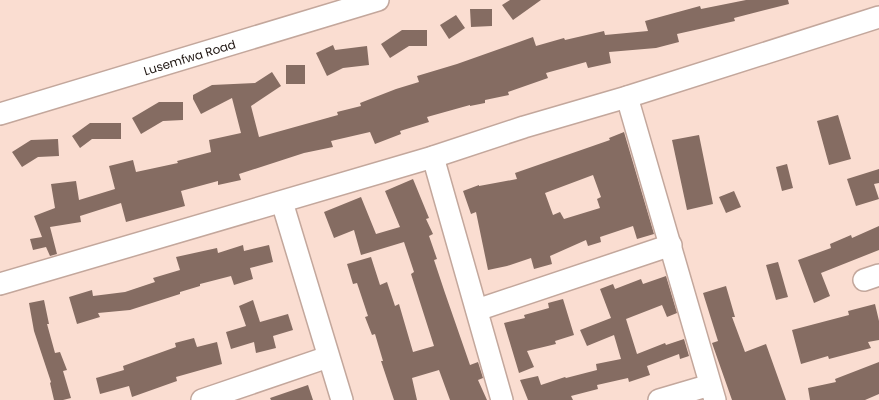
<svg xmlns="http://www.w3.org/2000/svg" width="879" height="400" font-family="Poppins,sans-serif">
<style>
.building{fill:#856c62;fill-rule:evenodd}
.lines{fill:none;stroke-linecap:round;stroke-linejoin:round}
.minor-casing{stroke:#c3a79c;stroke-width:24}
.minor{stroke:#fff;stroke-width:21}
.labels{text-anchor:middle;dominant-baseline:central;stroke-width:4;stroke-linejoin:round;paint-order:stroke}
.street-label{font-size:12px;fill:#1e1511;stroke:#feede6}
</style>
<rect width="100%" height="100%" fill="#faddd1"/>
<path class="building" d="M510 0H541L513 20 502 5Z
M746 0H788L789 4 734 18 735 21 677 34 679 42 656 48 609 52 611 63 588 68 586 62 546 73 548 78 508 92 509 95 485 100V103L470 106V105L427 117 429 122 400 131 401 134 375 144 370 132 331 141 333 147 304 153 239 174 241 180 218 185V181L181 191 185 206 126 222 121 203 80 216 81 222 50 227 57 254 50 256 46 247 33 250 30 239 42 237 34 216 55 208 51 184 76 181 79 200 115 189 109 166 133 160 136 172 178 163 177 161 211 152 209 140 241 133 232 98 201 114 193 99V95L212 85 255 83 272 72 281 86 251 106 259 137 338 115 337 112 361 106 360 103 396 89 419 82 417 76 457 64 533 37 536 46 564 38 565 40 604 31 605 35 648 31 645 21 700 6 701 9Z
M470 9H492V26L471 27Z
M456 15 465 28 449 39 440 25Z
M402 30H427V46H409L390 58 381 44Z
M333 45 335 50 367 46 369 65 343 68 327 76 316 53Z
M286 65H305V84H286Z
M159 102H183V120L163 121 141 134 132 118Z
M838 115 851 159 829 165 817 121Z
M90 123H121V139H92L80 148 72 136Z
M624 132 654 234 637 239 633 226 600 237 601 242 588 246 586 240 550 256 552 264 534 269 531 258 507 266 488 270 476 212 471 214 463 191 479 185V186L517 179 515 173 610 140 609 138ZM593 175 601 197 597 199 600 208 564 219 560 212 553 215 545 193Z
M699 135 713 204 687 210 672 140Z
M58 139 59 156 38 157 22 167 12 152 31 140Z
M787 164 793 188 782 191 776 167Z
M879 169V183L874 184 879 199 856 206 847 179Z
M413 179 429 218 426 219 433 234 429 236 437 259 434 260 445 293 470 365 478 362 483 378 478 380 487 400H450L439 370 412 378 417 400H394L381 361H383L375 334 372 335 365 317 368 316 357 283 353 284 347 264 371 257 380 285 387 282 395 306 399 304 413 352 434 346 411 274 414 272 404 242 361 255 354 230 334 238 324 212 361 197 376 234 400 227 385 191Z
M734 191 741 207 726 213 719 197Z
M879 226V250L821 273 830 296 814 303 798 260 831 248 830 244 851 235 852 238Z
M243 245 244 251 269 245 273 262 250 268 253 279 234 285 231 276 200 284V286L180 292V294L130 310 98 313 100 317 77 324 69 297 92 290 93 296 125 292 155 282 153 278 180 270 176 257 217 248 218 253Z
M778 262 788 297 776 300 766 265Z
M666 276 677 313 667 317 662 305 626 319 637 354 665 343 666 345 684 339 689 356 680 359 679 354 647 366 650 375 629 382 628 378 597 385 598 389 571 396 573 400H528L520 380 538 376 541 385 565 377 566 378 597 370 596 364 621 359 614 335 587 346 580 330 611 318 600 289 613 284 615 289 641 279 643 284Z
M726 286 735 317H732L745 352 766 344 786 400H732L712 343 718 341 703 293Z
M563 299 574 335 555 341 556 344 527 351 534 367 519 373 504 323 525 318 524 315 549 308 548 303Z
M44 300 49 324H47L55 353 60 352 67 370 63 371 71 398 63 400H54L50 383 51 382 34 331 29 303Z
M253 300 260 322 288 314 293 330 273 336 276 348 256 353 254 342 231 349 226 332 246 326 239 306Z
M875 304 879 321V340L868 342 871 348 829 359 828 356 801 364 792 330 849 315 848 311Z
M194 338 197 347 217 342 222 364 176 377 177 381 132 397 129 386 100 394 96 378 124 370 123 366 176 347 175 343Z
M879 362V394L865 400H810L808 388 836 382 835 379Z
M308 385 313 400H271L270 398Z"/>
<g class="lines">
<defs>
<g id="minor">
<path d="M627 97 715 400"/>
<path id="s1" d="M0 114 378 0"/>
<path d="M433 157 502 400"/>
<path d="M282 202 342 400"/>
<path d="M864 280 879 275"/>
<path d="M0 284 433 157 524 127 627 97 879 17"/>
<path d="M477 310 671 245"/>
<path d="M202 400 328 357"/>
<path d="M659 400 710 385"/>
</g>
</defs>
<use href="#minor" class="minor-casing"/>
<use href="#minor" class="minor"/>
</g>
<g class="labels">
<g class="street-label">
<text stroke="none"><textPath href="#s1" startOffset="198">Lusemfwa Road</textPath></text>
</g>
</g>
</svg>
